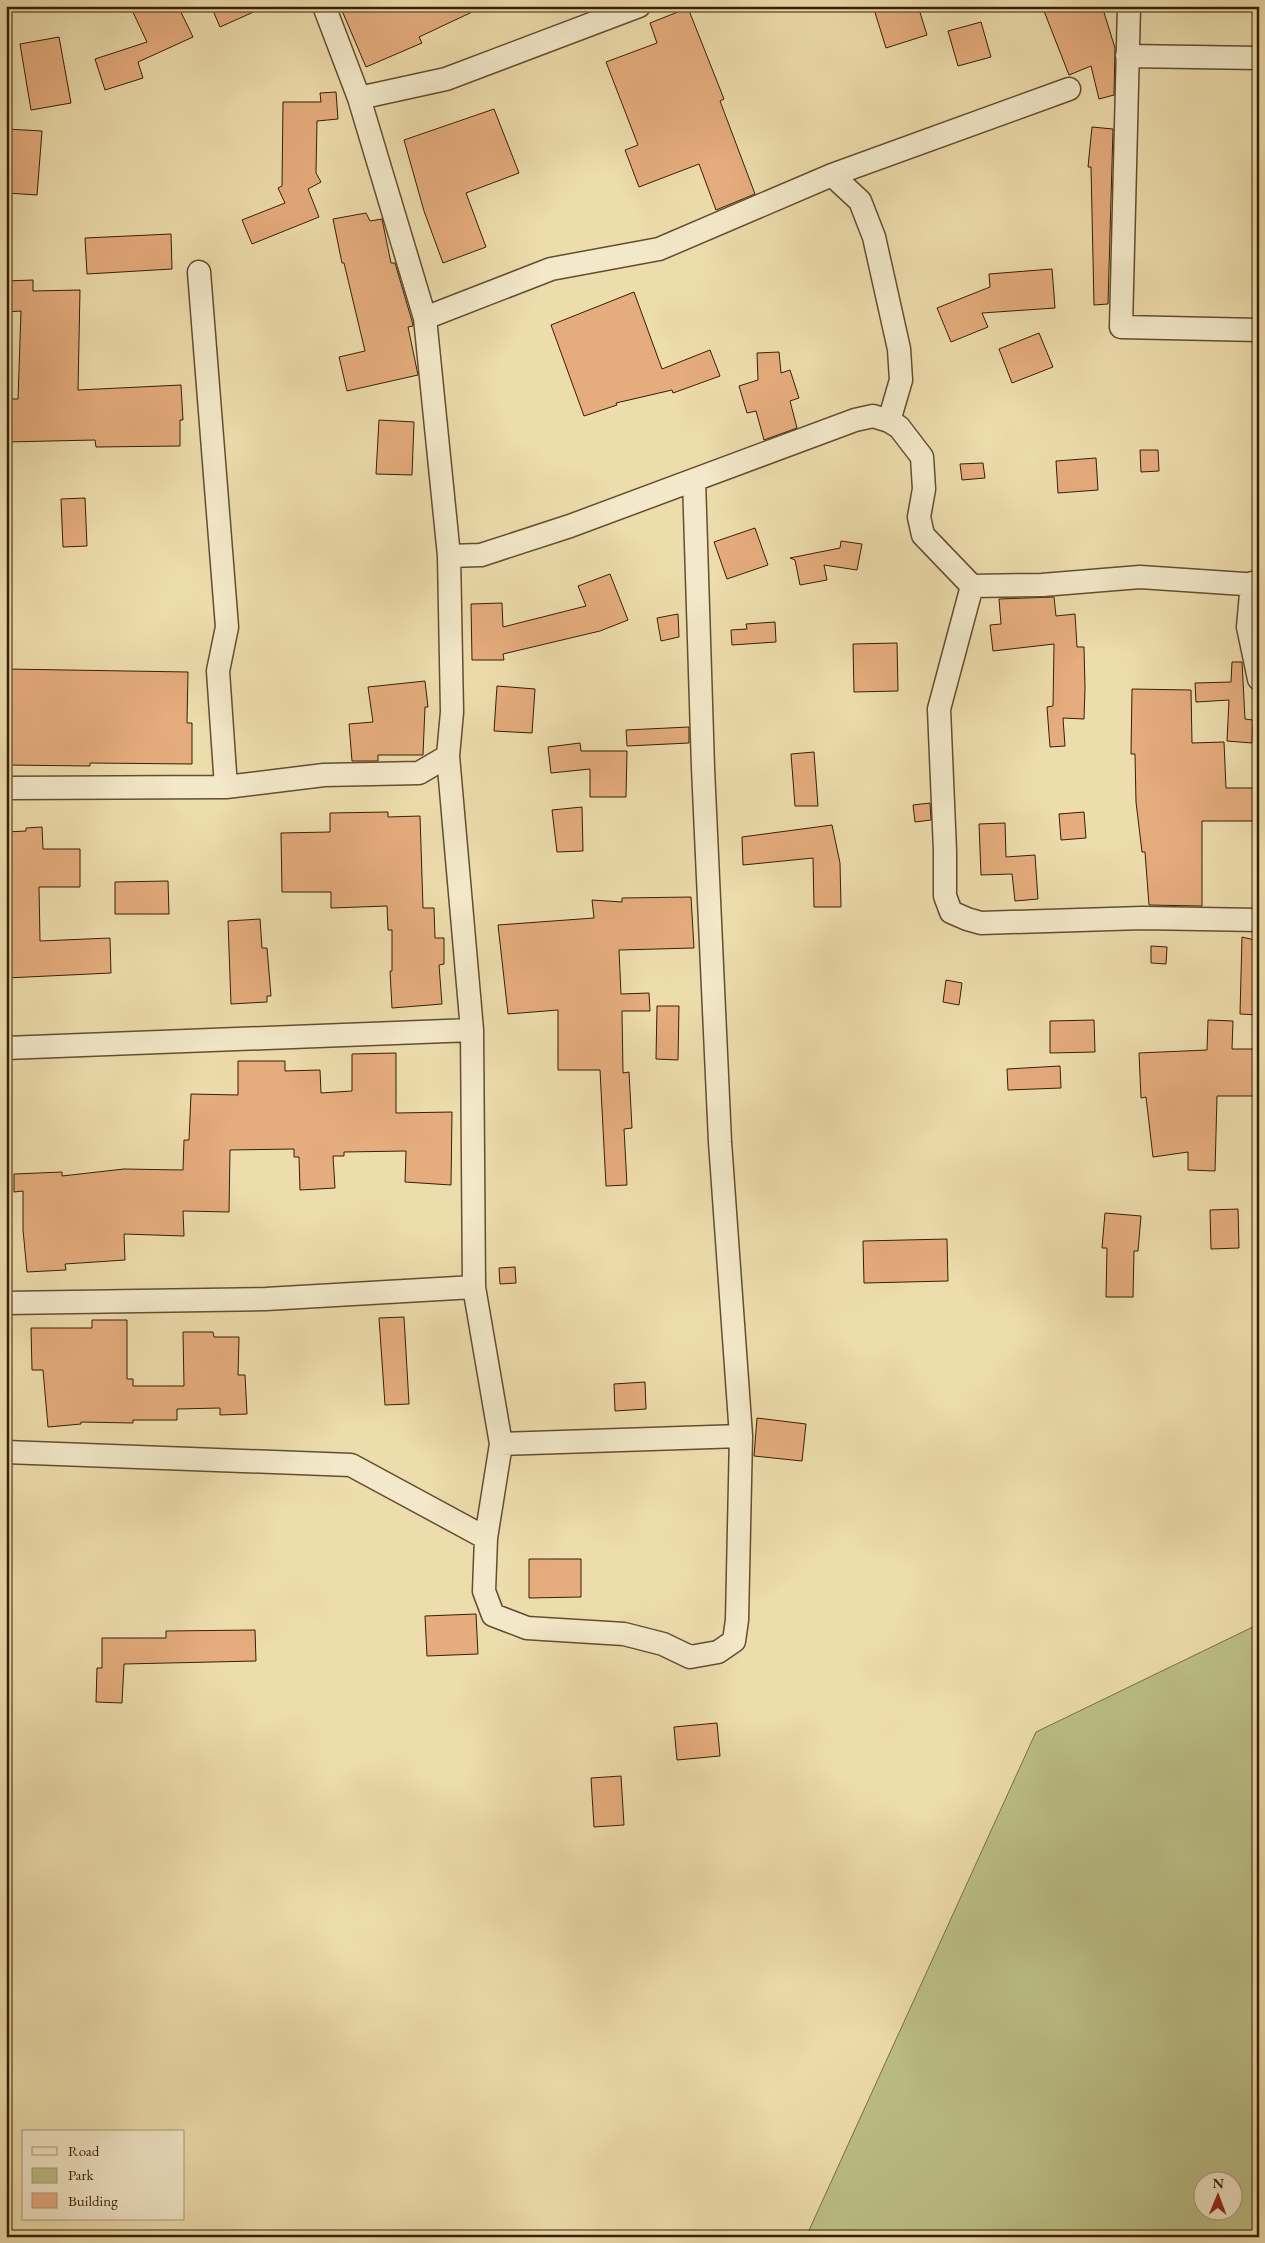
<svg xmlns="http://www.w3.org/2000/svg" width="1265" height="2243" font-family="'EB Garamond',serif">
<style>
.green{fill:#bcbf87;stroke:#7a6f46;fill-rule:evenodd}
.building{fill:#e5ac7d;stroke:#371f05}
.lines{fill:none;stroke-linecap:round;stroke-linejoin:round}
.street-casing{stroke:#644e2f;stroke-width:25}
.street{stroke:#f3e8c9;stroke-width:22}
</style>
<rect width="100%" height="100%" fill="#eddcac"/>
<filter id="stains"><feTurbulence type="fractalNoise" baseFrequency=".004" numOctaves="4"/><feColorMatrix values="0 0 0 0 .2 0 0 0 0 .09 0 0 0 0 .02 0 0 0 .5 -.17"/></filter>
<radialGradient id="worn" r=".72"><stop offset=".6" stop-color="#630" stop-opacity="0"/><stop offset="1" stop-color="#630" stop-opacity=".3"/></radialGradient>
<path class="green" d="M1259 1624V2237H806L1036 1732ZM1202 2180H1232V2210H1202Z"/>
<path class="building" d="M130 6H178L193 37 138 62 143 78 105 90 95 59 147 42Z
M211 6H267L220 27Z
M340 6H485L419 37 422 43 366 67Z
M873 6H918L927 35 886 48Z
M1042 6H1102L1115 48 1114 95 1099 99 1091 66 1069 75Z
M688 8 724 99 720 101 755 194 716 210 699 164 639 187 625 150 638 145 606 62 657 43 650 23Z
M981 22 991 57 958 66 948 31Z
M59 37 71 103 31 110 20 44Z
M336 92 338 119 317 121 316 173 321 182 308 189 319 217 252 244 242 220 285 203 278 188 282 186 283 102H321L320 93Z
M494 109 519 173 466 193 486 247 443 263 424 211 404 140Z
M1092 127 1113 129 1108 304 1094 305 1091 167H1088Z
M6 129 42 131 37 195 6 193Z
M366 213 370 221 382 219 391 263H395L412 321 413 326 408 327 418 375 347 391 339 357 365 351 344 263H342L333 219Z
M171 234 172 269 87 274 85 238Z
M1052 269 1055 308 982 313 988 327 951 342 937 308 990 287 989 274Z
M33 280V291L80 290 78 390 181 385 183 420H180V446L96 447 95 440 6 442V399H18L21 311 6 312V281Z
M634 292 662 369 710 350 720 376 673 393 672 390 616 403 617 405 584 416 551 325Z
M1039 333 1053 367 1012 383 999 349Z
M779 352 781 373 790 370 799 398 790 401 797 428 764 440 756 411 747 413 739 386 758 380 757 353Z
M379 420 414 422 412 475 376 474Z
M1140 450H1158L1159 471 1141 472Z
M1096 458 1098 490 1058 493 1056 461Z
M983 463 985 478 962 480 960 464Z
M85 498 87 546 63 547 61 499Z
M755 528 768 565 727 579 714 542Z
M841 541 862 544 857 570 824 565 827 580 800 585 795 560 790 558 840 548Z
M610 574 628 620 600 631 503 654 504 660H472L471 604 502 603 503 627 586 606 578 586Z
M1054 597 1056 616 1075 614 1077 647H1084L1085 688 1084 719 1063 718 1065 746 1050 747 1047 707 1053 706 1054 644 993 651 990 625 1001 624 999 599Z
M678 614 679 637 661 641 657 618Z
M775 622 776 642 732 645 731 630 747 629 746 624Z
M897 643 898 691 854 692 853 644Z
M1232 662H1242L1245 719 1253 720 1252 743 1227 741 1229 700 1196 702 1195 683 1231 682Z
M6 669 188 672 187 723H192V764L90 763V766L7 765 9 711H6Z
M425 681 428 707H425L423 755H378V761H352L349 724 373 722 368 687Z
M497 686 535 689 532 733 494 731Z
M1132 689 1191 690 1192 743 1224 742 1226 788H1254V821H1202V906L1149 905 1145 852H1142L1136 802 1135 754H1131Z
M689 727V743L627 746 626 730Z
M580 743 581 751H627L626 797H590V769L551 773 548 747Z
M814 752 818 806H795L791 754Z
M930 803 931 820 915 822 913 805Z
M582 807 583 851 557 852 552 810Z
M388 812V817L420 816 423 908H434L435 938H444V964L439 965 442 1004 392 1008 390 971H392V930H388L387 906 331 908V892H282L281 833 330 832V813Z
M1084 812 1086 838 1061 840 1059 814Z
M1005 823 1006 857 1035 855 1038 899 1015 901 1012 874 981 875 979 824Z
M832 825 840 863 841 907H814L813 858 743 865 742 837Z
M42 827 43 849H80V887H39L40 941 110 938 111 973 6 978V832L26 831V828Z
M168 881 169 914H115V882Z
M691 897 694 948 619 950 621 994 649 993 650 1011H622L623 1073 629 1072 632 1128 624 1129 627 1185 606 1186 600 1070H558V1010L508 1014 498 925 594 918 592 900 622 902V898Z
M260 919 262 948H267L271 996H267V1002L231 1004 228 921Z
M1242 937 1259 941V1015L1240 1014Z
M1151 946 1167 947 1166 964 1151 963Z
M946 980 962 983 959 1005 943 1002Z
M657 1006H679L678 1060 656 1059Z
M1094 1020 1095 1052 1050 1053V1021Z
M1208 1020 1233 1021 1232 1049H1259V1096H1217L1215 1171 1188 1170V1152L1153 1157 1146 1097 1141 1098 1139 1053 1207 1050Z
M396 1053V1113L452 1112 451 1185 405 1182 406 1151 344 1152V1156H333L335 1188 300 1190 299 1157H294V1149L230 1150 229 1212 183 1211 184 1236 124 1234 125 1260 65 1264 66 1270 27 1272 23 1230V1191L14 1192V1174L62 1172V1176L124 1169 183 1170 184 1140H189L191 1094 238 1095V1061H285V1071L320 1070 321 1093 352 1091V1054Z
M1060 1066 1061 1088 1008 1090 1007 1069Z
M1238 1209 1239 1248 1211 1249 1210 1210Z
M1105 1213 1141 1216 1138 1251H1134L1133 1297H1106L1107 1248H1102Z
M947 1239 948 1281 864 1283 863 1241Z
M515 1267 516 1283 500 1284 499 1268Z
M404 1317 409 1404 385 1405 379 1318Z
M92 1320H127V1379H133V1386H184L183 1332H213L214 1337H239L238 1375H245L247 1414 220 1415V1408L177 1409V1420H133V1423L81 1422V1424L48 1427 43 1370H32L31 1328H92Z
M645 1382 646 1409 615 1411 614 1384Z
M757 1418 806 1424 802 1461 754 1456Z
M529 1559H581V1597L529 1598Z
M476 1614 478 1654 427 1656 425 1616Z
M255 1630 256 1661 124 1664 122 1703 96 1702 97 1668H102V1638H166V1631Z
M717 1723 720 1756 677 1760 674 1727Z
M621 1776 624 1825 594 1827 591 1778Z"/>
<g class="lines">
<defs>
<path id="street" d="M324 6 359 98 425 318 449 556 481 555 570 526 855 420 873 416 889 421 899 427 922 457 924 489 919 517 923 535 972 586 1042 585 1140 577 1259 585
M1129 6 1121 327 1259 330
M1127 56 1259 58
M359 98 446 79 639 6
M832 175 860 201 874 237 899 349 901 380 889 421
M199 272 227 627 218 671 226 787
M425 318 551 269 659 249 832 175 1069 89
M1252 583 1248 627 1259 679
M972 586 939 709 945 851V896L951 912 967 919 981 923 1142 918 1259 920
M448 756 472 1030 474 1287 501 1444 486 1538 484 1591 493 1615 527 1628 624 1634 663 1644 690 1657 718 1652 734 1641 737 1620 741 1436 720 1142 703 768 694 480
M6 788 226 787 324 775 419 773 448 756 452 712 449 556
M6 1048 472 1030
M6 1303 266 1299 474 1287
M501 1444 741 1436
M6 1452 351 1465 486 1538"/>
</defs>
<use href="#street" class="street-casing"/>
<use href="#street" class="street"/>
</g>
<rect width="1265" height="2243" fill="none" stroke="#eddcac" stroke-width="25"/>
<rect x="8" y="8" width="1250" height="2228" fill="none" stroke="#371f05" stroke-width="2.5"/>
<rect x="12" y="12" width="1240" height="2218" fill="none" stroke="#371f05"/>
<rect x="22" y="2130" width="162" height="90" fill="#f3e8c9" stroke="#a8987b"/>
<rect x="32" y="2147" width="25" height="8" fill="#f3e8c9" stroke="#a8987b"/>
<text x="68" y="2156" font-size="15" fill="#371f05">Road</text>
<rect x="32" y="2168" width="25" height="15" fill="#bcbf87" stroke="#a8987b"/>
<text x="68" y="2180" font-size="15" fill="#371f05">Park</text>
<rect x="32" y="2193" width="25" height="15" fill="#e5ac7d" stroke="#a8987b"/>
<text x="68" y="2206" font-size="15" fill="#371f05">Building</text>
<g transform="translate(1218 2196) rotate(1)"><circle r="24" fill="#f3e8c9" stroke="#a8987b"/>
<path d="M0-4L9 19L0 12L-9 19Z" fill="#8f2418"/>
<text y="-8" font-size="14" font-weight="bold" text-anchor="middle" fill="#371f05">N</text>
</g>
<rect width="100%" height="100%" filter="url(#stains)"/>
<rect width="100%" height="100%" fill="url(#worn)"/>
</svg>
